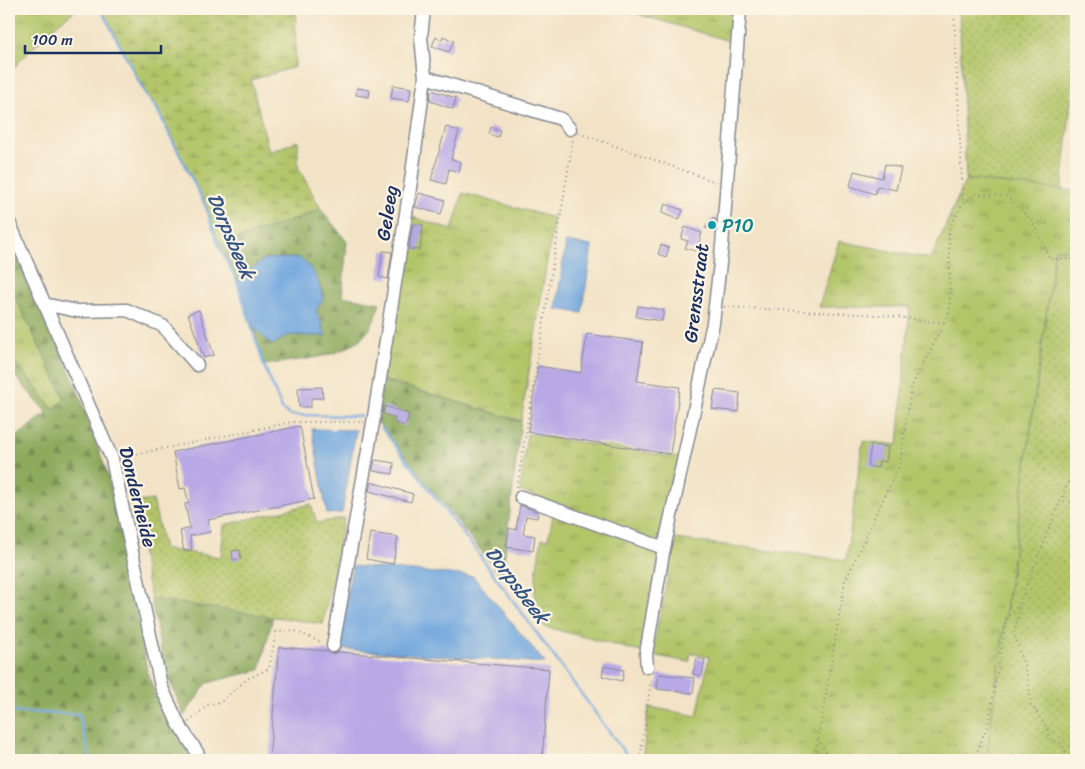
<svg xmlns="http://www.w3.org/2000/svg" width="1085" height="769" font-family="Sriracha,sans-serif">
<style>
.grass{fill:url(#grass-tufts);stroke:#677a64}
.forest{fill:url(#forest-firs);stroke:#546c5e}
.wetland{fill:url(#wetland-marsh);stroke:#677a64}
.park{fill:url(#park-dots);stroke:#677a64}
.water{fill:#70a6de;stroke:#466a9e}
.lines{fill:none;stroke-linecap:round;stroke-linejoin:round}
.stream{stroke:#70a6de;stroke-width:2.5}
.building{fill:#b8a8e6}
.minor-casing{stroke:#868992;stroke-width:15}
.path{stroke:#868992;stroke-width:2;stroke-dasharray:1 4;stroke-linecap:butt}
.minor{stroke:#fff;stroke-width:12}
.culture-dot{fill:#0f9aa8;stroke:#fcf5e5;stroke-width:2}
.labels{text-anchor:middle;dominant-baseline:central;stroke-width:4.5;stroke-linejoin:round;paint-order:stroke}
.street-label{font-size:19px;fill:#1b2f5e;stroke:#fcf5e5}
.culture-label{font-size:19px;fill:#0d838f;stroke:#fcf5e5;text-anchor:start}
.water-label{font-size:20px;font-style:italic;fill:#355384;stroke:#fcf5e5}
</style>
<defs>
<pattern id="grass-tufts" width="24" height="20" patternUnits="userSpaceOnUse" patternTransform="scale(1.25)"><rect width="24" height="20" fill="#b3c569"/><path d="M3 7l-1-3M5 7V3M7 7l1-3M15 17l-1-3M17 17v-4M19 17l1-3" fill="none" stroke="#91a05a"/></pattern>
<pattern id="forest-firs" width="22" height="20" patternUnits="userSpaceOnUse" patternTransform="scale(1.25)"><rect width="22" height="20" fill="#8eaa5d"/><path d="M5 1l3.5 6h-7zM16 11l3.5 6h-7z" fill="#738b50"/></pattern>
<pattern id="wetland-marsh" width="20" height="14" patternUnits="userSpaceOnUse" patternTransform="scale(1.25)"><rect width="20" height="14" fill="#b3c569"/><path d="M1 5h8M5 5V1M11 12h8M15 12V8" fill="none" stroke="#91a05a"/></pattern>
<pattern id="park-dots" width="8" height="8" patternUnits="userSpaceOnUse" patternTransform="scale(1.25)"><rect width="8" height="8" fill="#b3c569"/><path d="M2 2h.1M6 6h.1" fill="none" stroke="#91a05a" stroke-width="1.8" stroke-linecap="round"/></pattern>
</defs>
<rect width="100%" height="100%" fill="#fcf5e5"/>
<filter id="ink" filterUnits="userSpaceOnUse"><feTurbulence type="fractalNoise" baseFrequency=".02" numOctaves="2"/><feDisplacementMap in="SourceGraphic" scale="10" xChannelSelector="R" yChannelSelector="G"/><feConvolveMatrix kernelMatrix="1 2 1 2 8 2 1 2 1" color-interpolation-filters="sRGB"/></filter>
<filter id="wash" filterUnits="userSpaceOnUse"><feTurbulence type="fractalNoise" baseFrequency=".0096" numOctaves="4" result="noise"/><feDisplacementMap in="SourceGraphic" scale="20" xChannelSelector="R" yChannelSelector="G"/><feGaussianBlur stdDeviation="1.12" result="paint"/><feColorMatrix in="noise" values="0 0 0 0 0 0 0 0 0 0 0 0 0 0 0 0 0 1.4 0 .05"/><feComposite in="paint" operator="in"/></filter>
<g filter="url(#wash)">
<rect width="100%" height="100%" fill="#f2e3c6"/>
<path class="grass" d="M11 9H77L58 23 9 72V10Z
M621 9H739L736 43Z
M966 179 1076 191V250L1055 249 986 760H642L649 707 697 716 709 657 691 653 689 662 652 655 675 539 846 560 863 441 898 445 910 307H819L839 241 931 259Z
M463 193 554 218 521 421 383 380 407 215 452 230Z
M9 284 65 399 53 409 9 354Z
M527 434 681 458 660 543 520 491Z
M554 512 660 551 641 652 546 627 535 620C534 592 536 567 542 539H548Z"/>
<path class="forest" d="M321 209 347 242 342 296 380 303C377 311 374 324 368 331 345 360 298 359 264 365L253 326 272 345 289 335 326 336 316 310 323 299 300 258 264 259 237 281 219 246Z
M9 233 77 388 108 476 128 565 148 674 156 697 193 760H9V443L47 413 9 369V354L53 409 65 399 9 284Z
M383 380 521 421 502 577 376 420Z
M151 599 273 616 260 670 207 683 184 716 163 663Z"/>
<path class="wetland" d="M101 9H296L295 67 251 80 269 152 298 141V167L321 209 219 246 206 207 155 105 146 95Z"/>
<path class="park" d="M959 9H1076V51L1062 190 966 179Z
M1055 249 1076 250V760H986Z
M153 500 164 549 221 557 224 525 311 504 317 523 344 518 323 624 151 599 131 503Z"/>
<path class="water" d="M566 242 592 246 582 313 556 309Z
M300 258C314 269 319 281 323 299L316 310 326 336 289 335 272 345 253 326 237 281 264 259Z
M312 429 356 430 342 513 327 514Z
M352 566 473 576 545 663 338 649Z"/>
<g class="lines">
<path class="stream" d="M101 9 146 95 155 105 206 207 219 246 237 281 264 365 282 409 289 415 360 416
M381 427 475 549 630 760
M9 712 79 714 90 760"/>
</g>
<g id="blocks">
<path class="building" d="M443 36 454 41 449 52 432 46 436 37 442 40Z
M393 85 411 88 409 101 391 98Z
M357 88 370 90 369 97 356 95Z
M431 90 456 98 453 109 430 101Z
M446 127 459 131 451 159 461 162 459 172 449 169 446 184 431 180Z
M491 127 500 130 498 137 489 134Z
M885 164 901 168 896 190 877 186 875 194 850 186 854 171 882 178Z
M419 193 445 200 441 214 415 207Z
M665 204 683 210 679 220 662 213Z
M714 217 716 221 714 229 705 228Z
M413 224 423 225 420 250 409 249Z
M685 227 702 233 696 251 685 248 688 241 681 239Z
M661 245 669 248 666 257 658 254Z
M383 251 392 252 388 279 379 277Z
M638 306 664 310 662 321 636 317Z
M199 310 214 355 204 358 188 314Z
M587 334 643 342 637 381 680 387 670 454 528 432 538 366 581 373Z
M322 387 323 398H311V407H299L298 388Z
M715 390 740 393 738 412 712 409Z
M384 406 409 414 405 426 394 422 395 418 383 414Z
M300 426 314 499 208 520 210 532 190 536 192 550 184 551 180 531 190 528 185 504 189 503 185 488 180 489 173 452Z
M871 445 888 447 886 462 879 461 878 468 868 466Z
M375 460 394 463 393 474 373 471Z
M371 482 413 494 411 502 369 491Z
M520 505 538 512 537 518 526 516 523 534 535 536 533 551 506 547 509 528 516 530Z
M370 533 398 537 393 564 366 559Z
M240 550 241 559 233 560 232 551Z
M279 647 327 651 332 654 338 652 549 669 542 760H269Z
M697 658 705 660 702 676 693 674Z
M604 666 624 670 622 681 602 676Z
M659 674 695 678 693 693 657 689Z"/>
</g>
</g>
<g filter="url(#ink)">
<use href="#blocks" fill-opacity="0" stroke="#868992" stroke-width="1"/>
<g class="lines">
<defs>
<path id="minor" d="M425 77 561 119 570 129
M9 222 112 459 161 686 178 723 197 752 200 760
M44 304 77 311 127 310 163 326 197 365
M521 497 664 548
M333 646 373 423 410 188 425 77 421 37 424 9
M647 667 646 654 663 553 713 323 722 246 740 9"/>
</defs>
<use href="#minor" class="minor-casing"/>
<path class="path" d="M954 9 963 203
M579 133 716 182
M724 307 880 315 944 323
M122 457 292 422H364
M517 487 573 139
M1059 501 1076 502
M189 722 208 705 221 702 247 679 269 669 276 632 295 631 323 643
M640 760 651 680 650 676
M813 760 818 740
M832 760 818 740 845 581 900 463 911 388 950 310 949 229 963 203 976 194 1006 196 1032 220 1050 259H1076
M974 760 989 721 1006 619 1019 604
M1072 760 1060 743 1051 739 1046 726 1031 705 1027 675 1014 633 1020 611 1019 604 1076 462"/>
<use href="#minor" class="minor"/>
</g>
</g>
<circle class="culture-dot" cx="712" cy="225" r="5"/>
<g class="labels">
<g class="street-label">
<text transform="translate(387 213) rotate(-81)">Geleeg</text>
<text transform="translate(696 293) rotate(-83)">Grensstraat</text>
<text transform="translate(138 497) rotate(76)">Donderheide</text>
</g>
<g class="culture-label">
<text x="722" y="225">P10</text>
</g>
<g class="water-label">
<text transform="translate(231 236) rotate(67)">Dorpsbeek</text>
<text transform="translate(517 585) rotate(53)">Dorpsbeek</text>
</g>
</g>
<rect width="1085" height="769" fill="none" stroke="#fcf5e5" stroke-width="30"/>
<path d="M25 45v8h136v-8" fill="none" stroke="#1b2f5e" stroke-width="2.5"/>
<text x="32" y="45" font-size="15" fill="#1b2f5e" stroke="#fcf5e5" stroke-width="4" paint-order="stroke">100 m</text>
</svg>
